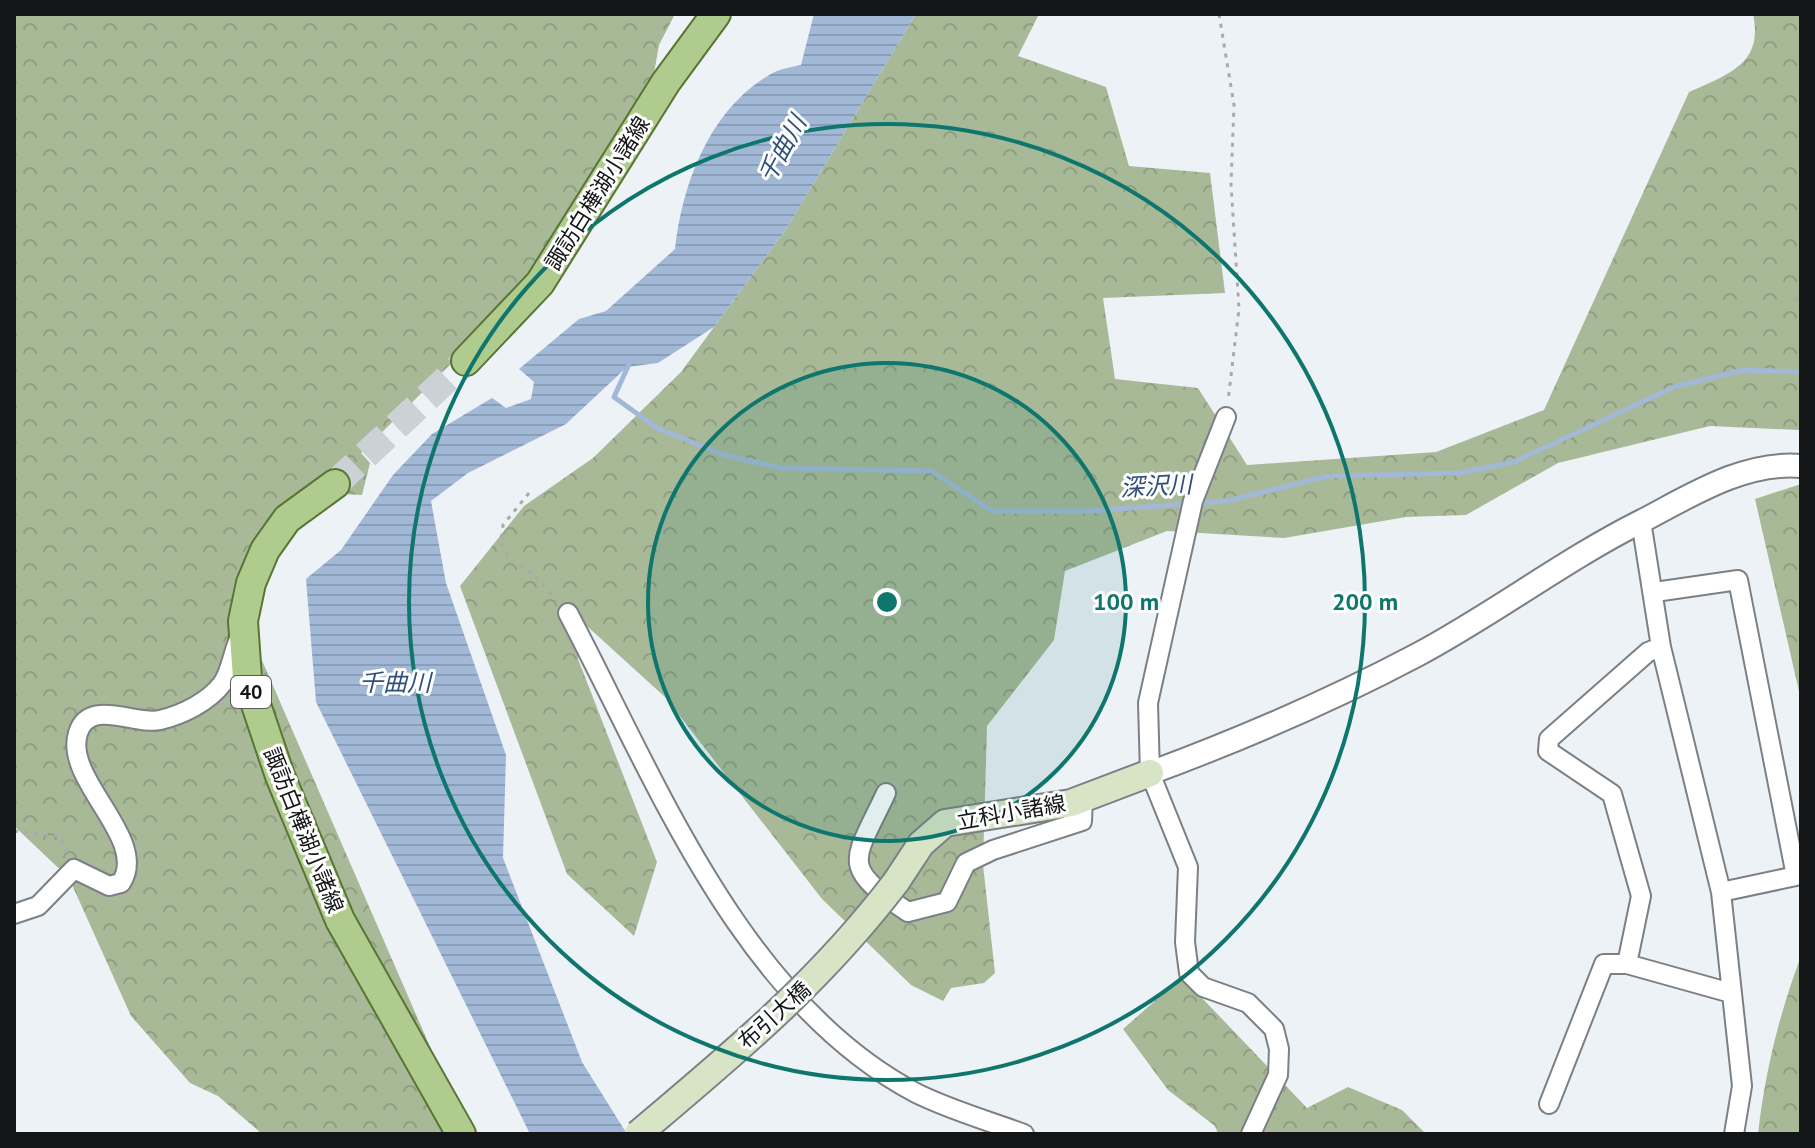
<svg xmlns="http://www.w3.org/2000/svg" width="1815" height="1148" font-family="'PT Sans','Noto Sans JP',sans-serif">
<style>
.forest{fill:url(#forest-crowns)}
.water{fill:url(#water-rules)}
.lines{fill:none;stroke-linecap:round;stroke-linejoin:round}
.stream{stroke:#a1b9d6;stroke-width:5}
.primary-tunnel{stroke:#ccd1d5;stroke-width:28;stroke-dasharray:28 14;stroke-linecap:butt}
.minor-casing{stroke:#7c8085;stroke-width:22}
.tertiary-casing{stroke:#7c8085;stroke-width:26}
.secondary-casing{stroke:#7c8085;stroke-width:30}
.primary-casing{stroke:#577533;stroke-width:32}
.path{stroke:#a7abaf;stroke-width:3;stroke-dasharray:4 6;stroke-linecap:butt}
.minor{stroke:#fff;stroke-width:18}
.tertiary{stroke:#fff;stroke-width:22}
.secondary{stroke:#d7e5c6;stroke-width:26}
.primary{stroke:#b0cb8e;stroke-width:28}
.secondary-bridge-casing{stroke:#7c8085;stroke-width:30;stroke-linecap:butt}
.secondary-bridge{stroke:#d7e5c6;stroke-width:26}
.ring{fill:none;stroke:#0f766e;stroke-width:4}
.labels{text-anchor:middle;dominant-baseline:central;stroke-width:6;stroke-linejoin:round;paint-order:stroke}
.shield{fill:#fefefe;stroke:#5a5b5c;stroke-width:2}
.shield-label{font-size:20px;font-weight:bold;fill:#131517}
.street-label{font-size:22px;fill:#131517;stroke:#fefefe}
.water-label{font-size:24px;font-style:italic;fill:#2e5079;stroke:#fefefe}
.centre{fill:#0f766e;stroke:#fefefe;stroke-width:4}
.ring-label{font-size:24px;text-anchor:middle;font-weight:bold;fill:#0f766e;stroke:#fefefe;stroke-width:6;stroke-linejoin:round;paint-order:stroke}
</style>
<defs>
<pattern id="forest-crowns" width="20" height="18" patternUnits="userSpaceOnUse" patternTransform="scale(2)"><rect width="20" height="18" fill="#a8b997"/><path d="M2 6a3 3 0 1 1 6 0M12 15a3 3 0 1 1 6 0" fill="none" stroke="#909e81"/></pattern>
<pattern id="water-rules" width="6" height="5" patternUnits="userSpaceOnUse" patternTransform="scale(2)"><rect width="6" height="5" fill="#a1b9d6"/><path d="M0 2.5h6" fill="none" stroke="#8a9eb7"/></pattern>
</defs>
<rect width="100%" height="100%" fill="#edf2f7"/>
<path class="forest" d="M14 14H675L659 45 653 79 554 252 473 342 361 453 370 463 362 495 338 494 332 484 237 603 468 1134H262L218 1096 190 1083 131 1016 69 878 14 826Z
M916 14H1039L1018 56 1106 87 1129 166 1210 173 1225 293 1103 298 1115 379 1198 388 1247 465 1436 452 1544 410 1689 92C1728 74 1764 64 1753 14H1801V460L1799 430 1710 426 1558 463 1466 515 1406 517 1284 538 1167 531 1065 571 1054 640 987 726 983 865 995 973 984 983 951 988 943 1001 911 985 822 899 665 697 578 618V659L657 862 634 936 567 874 460 586 524 506 593 458 681 372 786 229Z
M1801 484V700L1755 499Z
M1801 956V1134H1758C1765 1072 1779 1015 1801 956Z
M1182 977 1307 1108 1348 1087 1402 1110 1426 1134H1218L1215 1126 1168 1090 1123 1029Z"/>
<path class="water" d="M814 14H916L786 229 714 327 658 363 627 367 566 424 468 473 431 501 446 583 506 755 503 858 582 1062 627 1134H530L316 702 306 579 341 550 393 475 432 434 492 398 506 408 531 399 534 382 519 369 579 319 606 311 675 249C682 184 710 108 771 74 779 69 791 67 801 65Z"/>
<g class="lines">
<path class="stream" d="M630 362 614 397 657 428 724 455 781 468 931 471 992 511H1090L1187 504
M1197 503 1227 501 1328 476 1460 473 1514 462 1674 387 1743 370 1801 372"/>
<path class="primary-tunnel" d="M335 484 466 361"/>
<defs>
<path id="minor" d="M1226 417 1193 501 1148 703 1150 773 1188 867 1185 942 1189 973 1203 987 1248 1003 1274 1029 1279 1049 1278 1075 1251 1134
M1641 521 1661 647 1721 892 1742 1086 1734 1134
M1655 592 1738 580 1796 876 1721 892
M568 613C656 780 741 1001 916 1093 950 1110 989 1121 1024 1134
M1661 647 1648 652 1549 739 1548 751 1612 794 1641 896 1627 964 1731 993
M886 793C854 862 838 865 908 912L947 902 966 863 993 850 1082 821 1083 798
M14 914 38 906 74 869 109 886 121 883C150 839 63 780 78 733 89 697 136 726 160 720 182 715 208 702 222 684 232 670 233 648 242 633
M1549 1104 1604 964H1627"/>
<path id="tertiary" d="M1150 773C1242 739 1330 701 1417 655 1494 614 1564 560 1642 521 1690 496 1744 461 1801 466"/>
<path id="secondary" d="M896 882 921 844 945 823 1071 803 1150 773"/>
<path id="primary" d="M466 361 540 283 666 82 716 14
M335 484 287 519 265 550 251 583 243 621 247 678 280 776 340 920 461 1134"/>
</defs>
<use href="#minor" class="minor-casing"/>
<use href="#tertiary" class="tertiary-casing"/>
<use href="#secondary" class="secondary-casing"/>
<use href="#primary" class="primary-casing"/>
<path class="path" d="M1219 14 1234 105 1231 184 1239 309 1228 401
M1801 291 1795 294 1801 309
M529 493 503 525 501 542 510 561 532 573 557 601
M14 831 60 836 68 855"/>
<use href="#minor" class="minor"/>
<use href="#tertiary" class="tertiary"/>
<use href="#secondary" class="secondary"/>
<use href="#primary" class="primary"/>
<defs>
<path id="secondary-bridge" d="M638 1134C734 1053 819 983 896 882"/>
</defs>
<use href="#secondary-bridge" class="secondary-bridge-casing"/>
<use href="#secondary-bridge" class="secondary-bridge"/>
</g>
<circle cx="887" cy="602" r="239" fill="#0f766e" fill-opacity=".12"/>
<g class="ring">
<circle cx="887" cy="602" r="239"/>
<circle cx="887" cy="602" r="478"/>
</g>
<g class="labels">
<rect class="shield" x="231" y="676" width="40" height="32" rx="6"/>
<g class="shield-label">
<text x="251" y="692">40</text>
</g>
<g class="street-label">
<text transform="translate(597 193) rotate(-58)">諏訪白樺湖小諸線</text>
<text transform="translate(1011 812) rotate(-10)">立科小諸線</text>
<text transform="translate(304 830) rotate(68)">諏訪白樺湖小諸線</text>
<text transform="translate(774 1015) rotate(-42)">布引大橋</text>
</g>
<g class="water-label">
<text transform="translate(782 149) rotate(-61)">千曲川</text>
<text transform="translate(1156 486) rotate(-3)">深沢川</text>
<text x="395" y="682">千曲川</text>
</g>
</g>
<circle cx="887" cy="602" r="12" class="centre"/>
<g class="ring-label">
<text x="1126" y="610">100 m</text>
<text x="1365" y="610">200 m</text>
</g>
<rect width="1815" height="1148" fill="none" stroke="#131517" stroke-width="32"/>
</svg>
